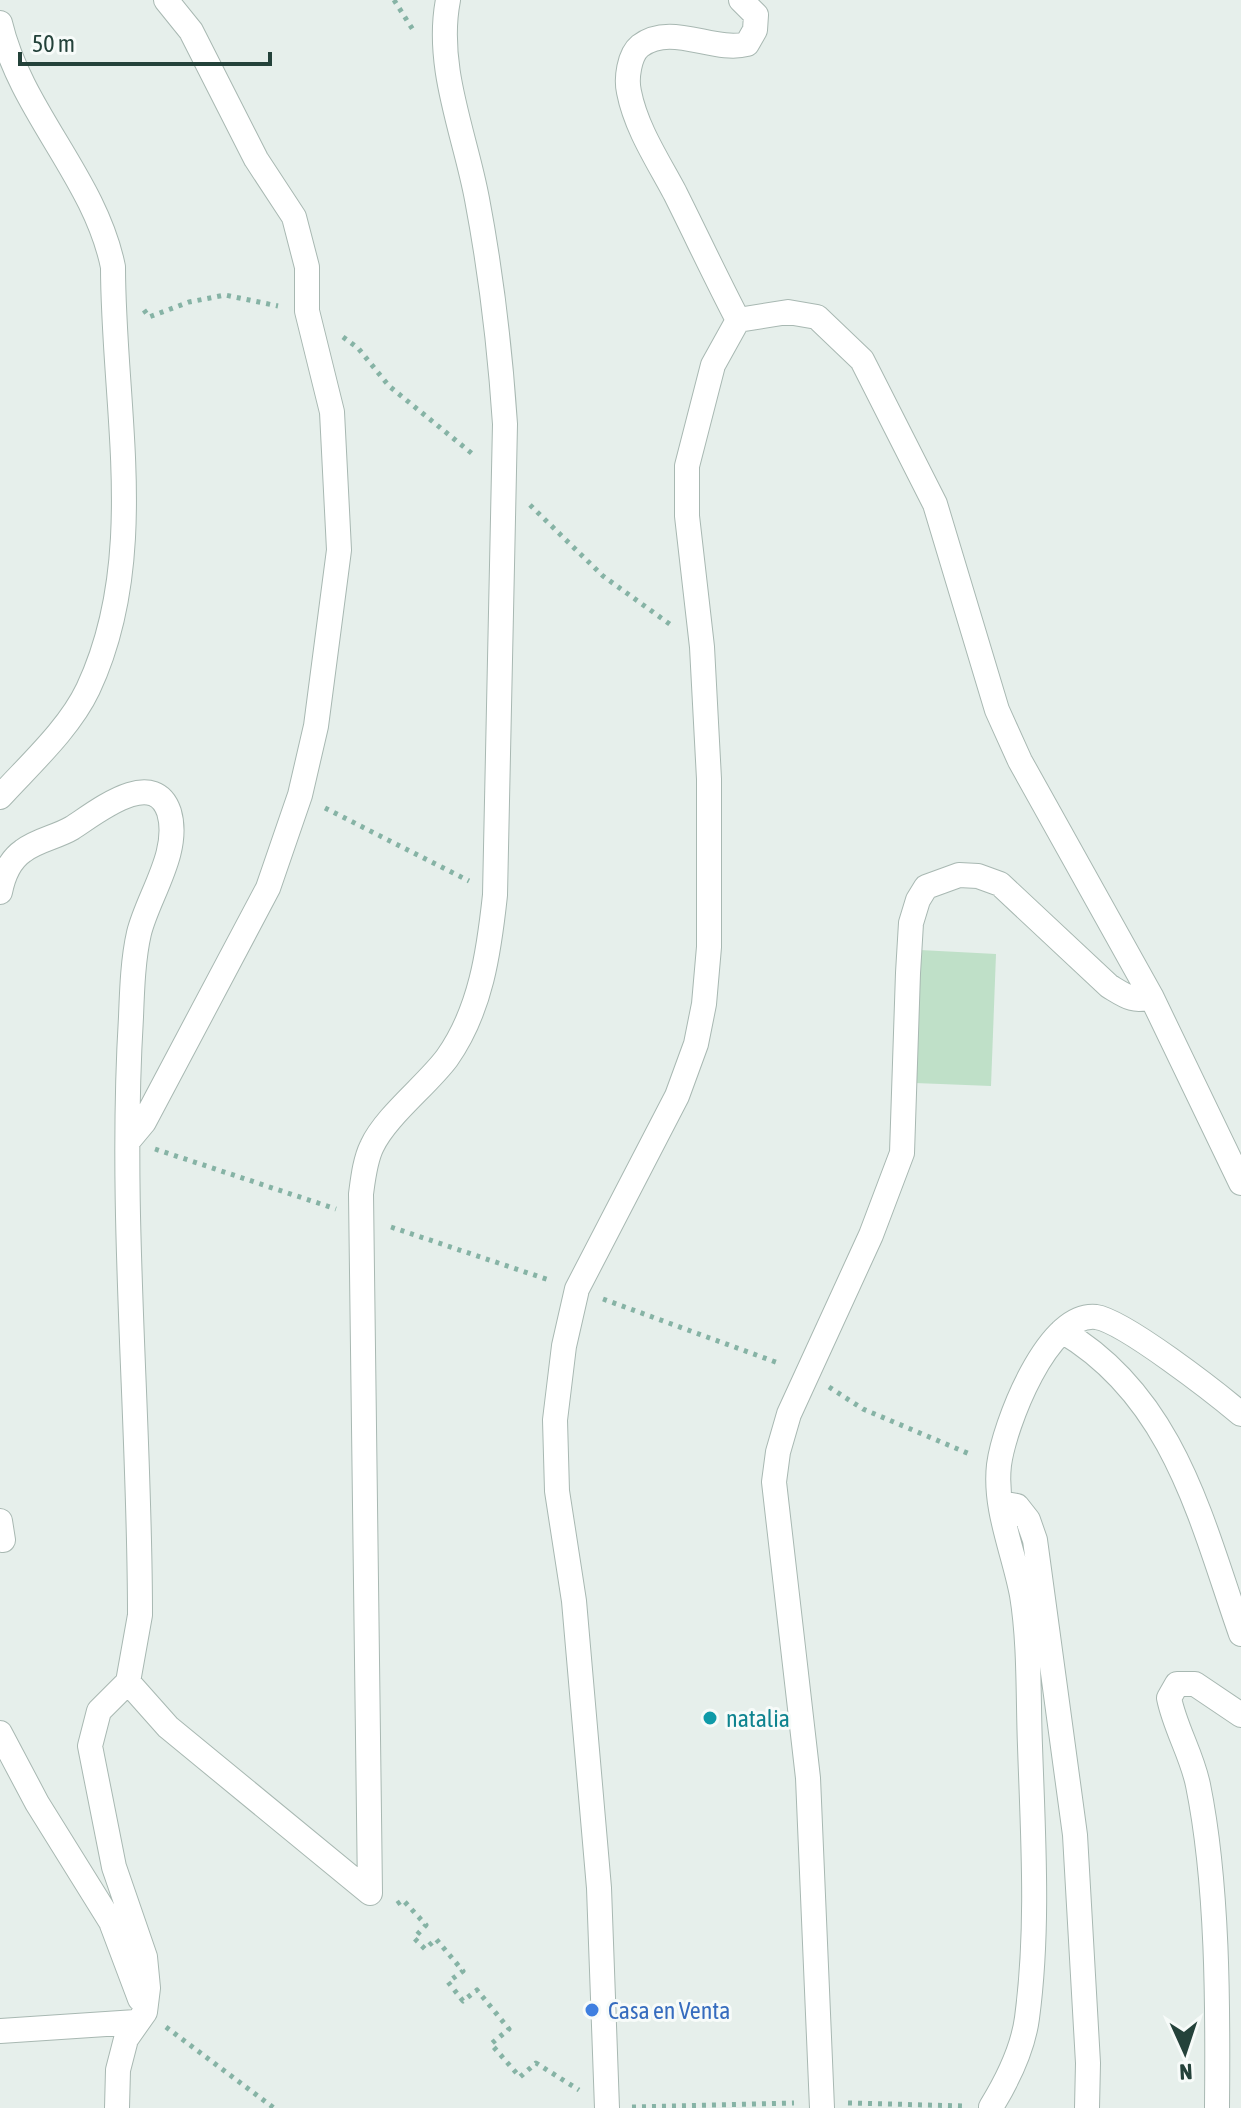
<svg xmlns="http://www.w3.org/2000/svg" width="1241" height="2108" font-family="'Asap Condensed',sans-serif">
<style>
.green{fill:#bfe0c8}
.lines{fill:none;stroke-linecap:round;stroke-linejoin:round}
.minor-casing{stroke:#a8b8b2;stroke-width:26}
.path{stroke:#86b3a5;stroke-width:5;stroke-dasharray:4 6;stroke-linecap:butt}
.minor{stroke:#fff;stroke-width:24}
.culture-dot{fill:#0f9aa8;stroke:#f7fbf9;stroke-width:3}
.shop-dot{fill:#3f7fe0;stroke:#f7fbf9;stroke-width:3}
.labels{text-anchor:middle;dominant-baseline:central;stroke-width:6;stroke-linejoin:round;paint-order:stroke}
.culture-label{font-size:24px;fill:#0d838f;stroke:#f7fbf9;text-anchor:start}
.shop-label{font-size:24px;fill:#366cbe;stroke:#f7fbf9;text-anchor:start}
</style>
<rect width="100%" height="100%" fill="#e6efeb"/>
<path class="green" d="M920 950 996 954 991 1086 915 1083Z"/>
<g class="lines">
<defs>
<path id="minor" d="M0 23C21 112 95 178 113 267 113 407 150 557 88 689 69 729 30 764 0 797
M738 320C716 278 696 235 675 193 658 161 636 128 629 92 626 79 629 55 640 46 671 22 714 53 747 44L755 30 756 15 741 0
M0 892C3 877 10 860 23 851 37 840 57 837 72 828 93 815 153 765 169 812 181 852 148 896 139 933 133 959 132 990 131 1017 119 1216 140 1416 140 1615L128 1682 99 1711 90 1746 114 1867 145 1957 148 1988 145 2012 126 2039 118 2070 117 2108
M129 1140 144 1122 268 888 300 795 316 726 339 550 332 412 307 311V267L294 217 256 159 191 31 166 0
M1062 1331C1174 1397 1201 1520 1241 1634
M1000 1503 1017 1506 1028 1520 1035 1540 1075 1835 1088 2063 1087 2108
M0 1521 3 1540
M128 1682 168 1727 370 1893
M0 1733 37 1803 111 1922 140 1999
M370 1893 361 1194C363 1179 365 1160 372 1146 386 1116 427 1085 447 1058 481 1010 489 951 495 895L505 424C500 349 491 273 477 199 465 134 435 67 448 0
M0 2031 136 2022
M991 2107C1007 2081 1023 2048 1027 2018 1039 1928 1033 1836 1030 1746 1028 1697 1030 1644 1022 1595 1014 1552 994 1509 999 1465 1004 1426 1047 1312 1096 1317 1124 1321 1216 1393 1241 1414
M607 2108 599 1888 574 1601 557 1491 555 1420 564 1346 577 1289 677 1096 696 1044 704 1004 709 947V779L702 647 687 516V466L713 365 738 320 788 312 817 317 862 360 935 504 997 710 1020 761 1151 996 1241 1183
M822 2108 808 1778 774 1482 778 1452 789 1414 871 1235 902 1153 908 973 911 923 918 900 926 887 959 875 978 876 1000 884 1109 986C1124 995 1135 1004 1151 996
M1217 2108C1218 2006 1218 1884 1198 1785 1192 1755 1175 1728 1169 1698L1177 1684H1195L1241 1715"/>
</defs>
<use href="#minor" class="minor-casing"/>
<path class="path" d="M394 0 415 33
M144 310 149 317 189 302 225 295 278 306
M343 337 358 348 389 386 475 456
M530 505 603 576 671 625
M325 808 469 881
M155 1149 336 1209
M391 1227 552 1281
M603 1299 781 1364
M829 1387 863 1409 972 1455
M397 1904 403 1900 426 1925 414 1938 425 1949 436 1939 463 1971 448 1982 463 2001 477 1990 509 2029 491 2044 520 2077 536 2063 579 2090
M166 2027 274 2108
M848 2103 966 2106
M632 2107 794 2103"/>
<use href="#minor" class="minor"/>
</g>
<circle class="culture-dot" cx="710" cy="1718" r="8"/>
<circle class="shop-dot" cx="592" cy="2010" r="8"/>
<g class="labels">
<g class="culture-label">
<text x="726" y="1718">natalia</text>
</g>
<g class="shop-label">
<text x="608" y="2010">Casa en Venta</text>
</g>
</g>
<g transform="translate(1185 2052) rotate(177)" stroke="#f7fbf9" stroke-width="6" paint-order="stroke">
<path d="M0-6L14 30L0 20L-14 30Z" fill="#24423a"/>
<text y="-12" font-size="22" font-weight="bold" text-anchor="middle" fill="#24423a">N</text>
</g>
<path d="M20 52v12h250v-12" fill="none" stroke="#24423a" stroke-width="4"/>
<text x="32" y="52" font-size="24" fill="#24423a" stroke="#f7fbf9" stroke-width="6" paint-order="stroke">50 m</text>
</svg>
